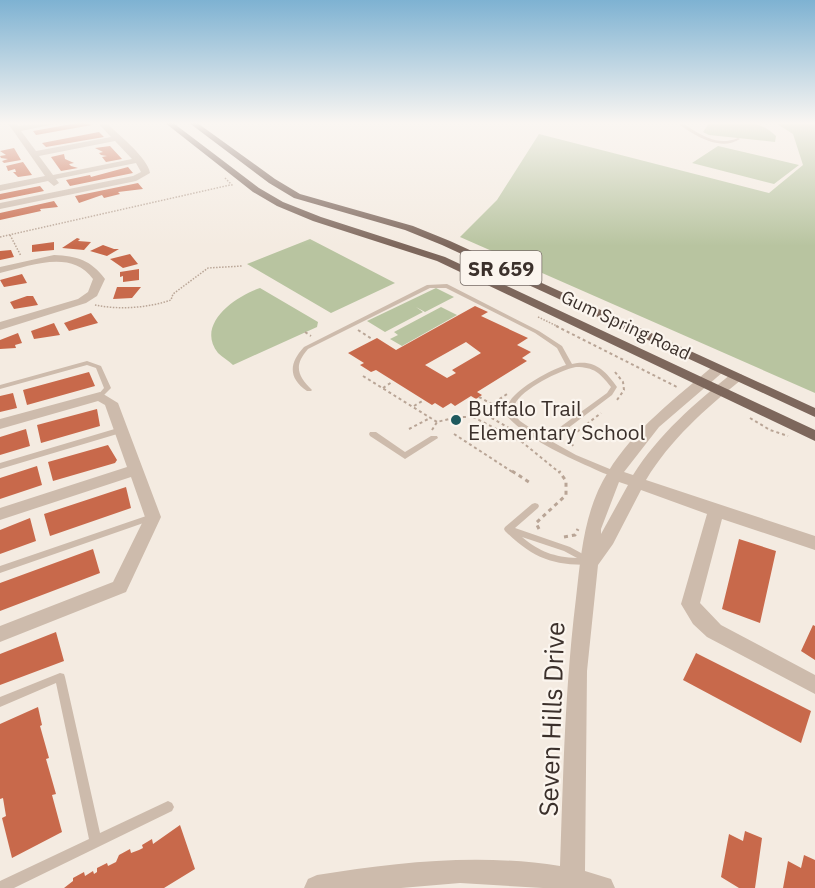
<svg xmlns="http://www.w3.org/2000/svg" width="815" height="888" font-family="'IBM Plex Sans',sans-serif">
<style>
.green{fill:#b8c4a0}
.building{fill:#c8694b;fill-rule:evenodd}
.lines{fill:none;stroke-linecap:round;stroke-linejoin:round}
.path-far2{stroke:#b9a596;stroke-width:1.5;stroke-dasharray:1.5 1.5;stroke-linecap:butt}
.path-far1{stroke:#b9a596;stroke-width:2;stroke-dasharray:3 3;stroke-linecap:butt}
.path{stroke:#b9a596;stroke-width:3;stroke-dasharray:4 4;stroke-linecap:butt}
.lane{fill:#cdbbac;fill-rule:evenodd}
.street{fill:#cdbbac;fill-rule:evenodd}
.primary{fill:#7d675c;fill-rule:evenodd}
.poi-dot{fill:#1f5a5e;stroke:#fbf5ee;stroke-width:2}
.labels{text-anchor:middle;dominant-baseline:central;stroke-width:4.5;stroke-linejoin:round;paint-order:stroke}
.far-street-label{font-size:18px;fill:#3b302b;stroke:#fbf5ee}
.shield{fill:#fbf5ee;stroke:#756b66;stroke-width:1.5}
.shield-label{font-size:20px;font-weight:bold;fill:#3b302b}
.poi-label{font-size:21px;fill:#3b302b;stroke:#fbf5ee;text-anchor:start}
.near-street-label{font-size:26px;fill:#3b302b;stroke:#fbf5ee}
</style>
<rect width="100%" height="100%" fill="#f4ebe1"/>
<path class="green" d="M710 122C734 122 757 117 776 136L775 142 709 135 703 132Z
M774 122H815V393L460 237 497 200 539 134 769 193 803 165 793 134Z
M718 146 799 165 774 184 692 163Z
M310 239 395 283 331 313 247 264Z
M260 288 318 322 317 327 233 365C229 361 222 357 218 353 195 324 236 296 260 288Z
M436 288 454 297 425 312 416 307 423 312 385 332 367 321Z
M441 307 457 315 402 346 390 339 398 335 394 332Z"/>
<path class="building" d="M83 122 92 125 36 135 33 131Z
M99 132 104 137 46 147 42 143Z
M110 146 122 159 106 162 102 157 107 156 101 155 99 153 103 152 95 148Z
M14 148 21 160 4 163 2 161 8 159 1 158 0 156 6 155 0 151Z
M64 154 65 159 74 163 69 164 71 166 78 168 61 171 51 157Z
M23 162 32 175 18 177 13 172H16L15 169 8 171 7 168 6 166Z
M128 167 133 173 70 186 66 180 90 175 91 177Z
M138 183 143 189 118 192 120 194 104 198 102 195 79 203 75 196Z
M40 186 44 191 0 200V194Z
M54 201 58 207 40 209 41 211 0 220V213Z
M77 238 80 239 78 241 91 242 84 250 62 248Z
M54 242V250L32 252V245Z
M103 245 114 249H119L107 256 90 251Z
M11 250 14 257 0 260V251Z
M130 254 138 264 123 268 110 259Z
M139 269V280L123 282V276L120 277V272Z
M22 274 27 283 4 287 0 280Z
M117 287H141L132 298 113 299Z
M27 296H33L38 305 14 309 10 302Z
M475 306 488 312 481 316 528 338 517 345 531 352 522 358 527 361 477 392 482 395 476 399 471 396 455 406 451 403 443 408 435 403 432 405 376 370 371 372 360 365 364 363 348 353 377 338 396 350ZM466 342 481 353 452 370 456 373 447 378 425 365Z
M91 313 98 323 69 331 64 323Z
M54 323 60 335 34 339 31 331Z
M18 333 22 343 15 345 16 348 0 349V340Z
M89 372 95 386 27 405 23 390Z
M13 393 17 408 0 412V396Z
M97 409 100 426 41 443 37 425Z
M26 429 30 446 0 455V437Z
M108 445 117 460 115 463 53 481 48 462Z
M37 466 42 485 0 499V478Z
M126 487 131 508 50 536 44 514Z
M30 518 36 541 0 554V530Z
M739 539 776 551 760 623 722 609Z
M93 549 100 573 0 611V583Z
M813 625 815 626V660L801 651Z
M56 632 64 661 0 685V654Z
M696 653 811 711 801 743 683 680Z
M38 707 42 725 40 726 49 758 46 759 56 794 52 795 62 832 12 858 2 818 6 816 3 798 0 799V724Z
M180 825 195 869 164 888H64L73 881V878L84 872 85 876 93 871 94 874 97 872V868L107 863 108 866 116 862 119 855 130 849 131 853 139 850 143 848 142 845 152 839 153 844Z
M745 831 762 838 755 888H739L721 877 729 834 743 841Z
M804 855 815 860V888H783L788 861 801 868Z"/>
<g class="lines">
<path class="path-far2" d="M225 178 233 186
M10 235 21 256
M0 237 230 185
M95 305C119 310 148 308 171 300L173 294 208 268 242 266
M538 317 559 327"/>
<path class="path-far1" d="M556 326 677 387
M358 330 372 339
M305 332 311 336
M615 372 623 382 624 390 617 400
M363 376 437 422
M383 388 392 382
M479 397 492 404
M414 406 424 400
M481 412 509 428
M473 417 522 442 560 473
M750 418 770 430 788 436
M409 429 430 418
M432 430 437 422 457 417H473L507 394
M454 434 514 473
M573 446 570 440 573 435 601 413"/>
<path class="path" d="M512 471 532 484
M539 529 536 523 566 495V481L559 471
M564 537 575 535 578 529"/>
<path class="lane" d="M676 122C683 122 687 126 693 130 708 139 721 145 738 138L740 139C720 152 693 135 676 122Z
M447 284 539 331 562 346 572 364C594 359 605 370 617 387L612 395 551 441 576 455 617 472 618 474 617 476C608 476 598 471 590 467 561 454 527 439 505 414 506 409 507 405 510 401 519 387 550 370 566 365L557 348 535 333 446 288H430L308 349C293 366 298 376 312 390L311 391H307C288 378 289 363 304 347L427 285ZM576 367C594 367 600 373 611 387L607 393 545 438 520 421 513 413C513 410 513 408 515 404 522 389 560 370 576 367Z
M87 361 101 366 111 388 102 397H98L97 396 104 388 96 368 87 365 0 389V385Z
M118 428H121L125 430 124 432 0 469V463Z
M370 432H376L405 452 431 436H437L438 438 405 459 370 436 369 434Z
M535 503 538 504 539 506 538 508 515 528 570 547 592 559 593 562 592 564 589 565C551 565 533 558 505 531L504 529 505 527 532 504ZM522 537 564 551 577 558C554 557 540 552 522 537Z
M152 514 155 515 156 517 155 519 0 573V566Z
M60 673 64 674 65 677 100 833 168 801 172 803 174 807 172 811 14 888H0V881L89 839 56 683 0 707V697Z"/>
<path class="street" d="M7 122H15L18 126 64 122 21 131 36 151 111 137 97 122H105C117 133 148 158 150 173L136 181 0 209V203L133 176 141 172 136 163 56 179 59 183 54 186 48 181 0 191V185L45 176ZM115 141 132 159 53 175 39 156Z
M54 255C77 256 91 260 105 279L97 296 86 303 0 330V322L78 299 88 292 93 279C71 249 31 266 0 273V267Z
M718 365 725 369 723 372 659 427 624 472 633 475C659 434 694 404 731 374H741L743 377 741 380C705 409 670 440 646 480L815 536V550L722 519 700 603 721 625 815 675V694L707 637 693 624 681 604 707 514 641 490 613 544 598 565 587 671 585 871 611 879 615 888H543L460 883 401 888H304L308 879 317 875C398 862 478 853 560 866 563 776 565 687 576 598 581 555 584 510 608 472 634 429 676 398 713 366ZM619 482 628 485 601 534V529Z
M100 392 118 403 161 517 126 592 0 642V626L113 582 145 517 131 477 0 520V508L127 467 105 405 98 401 0 429V419Z"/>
<path class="primary" d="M164 122H172L259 188 283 202 321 217 445 257 815 430V441L437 261 313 221 277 206 253 192Z
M188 122H196L275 179 300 194 413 226 450 241 815 408V417L442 245 405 230 294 198 269 183Z"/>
</g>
<linearGradient id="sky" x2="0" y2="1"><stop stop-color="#7eb2d2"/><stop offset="0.5" stop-color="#faf6f2"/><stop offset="1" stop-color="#faf6f2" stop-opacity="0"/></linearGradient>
<rect width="815" height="246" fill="url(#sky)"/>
<circle class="poi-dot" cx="456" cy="420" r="6"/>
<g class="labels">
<g class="far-street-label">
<text transform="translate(626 325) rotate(25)">Gum Spring Road</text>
</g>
<rect class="shield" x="460.5" y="251" width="81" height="34" rx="4.5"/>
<g class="shield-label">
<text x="501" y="268">SR 659</text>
</g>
<g class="poi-label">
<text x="468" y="408">Buffalo Trail<tspan x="468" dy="24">Elementary School</tspan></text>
</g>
<g class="near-street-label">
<text transform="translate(551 719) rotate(-88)">Seven Hills Drive</text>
</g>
</g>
</svg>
